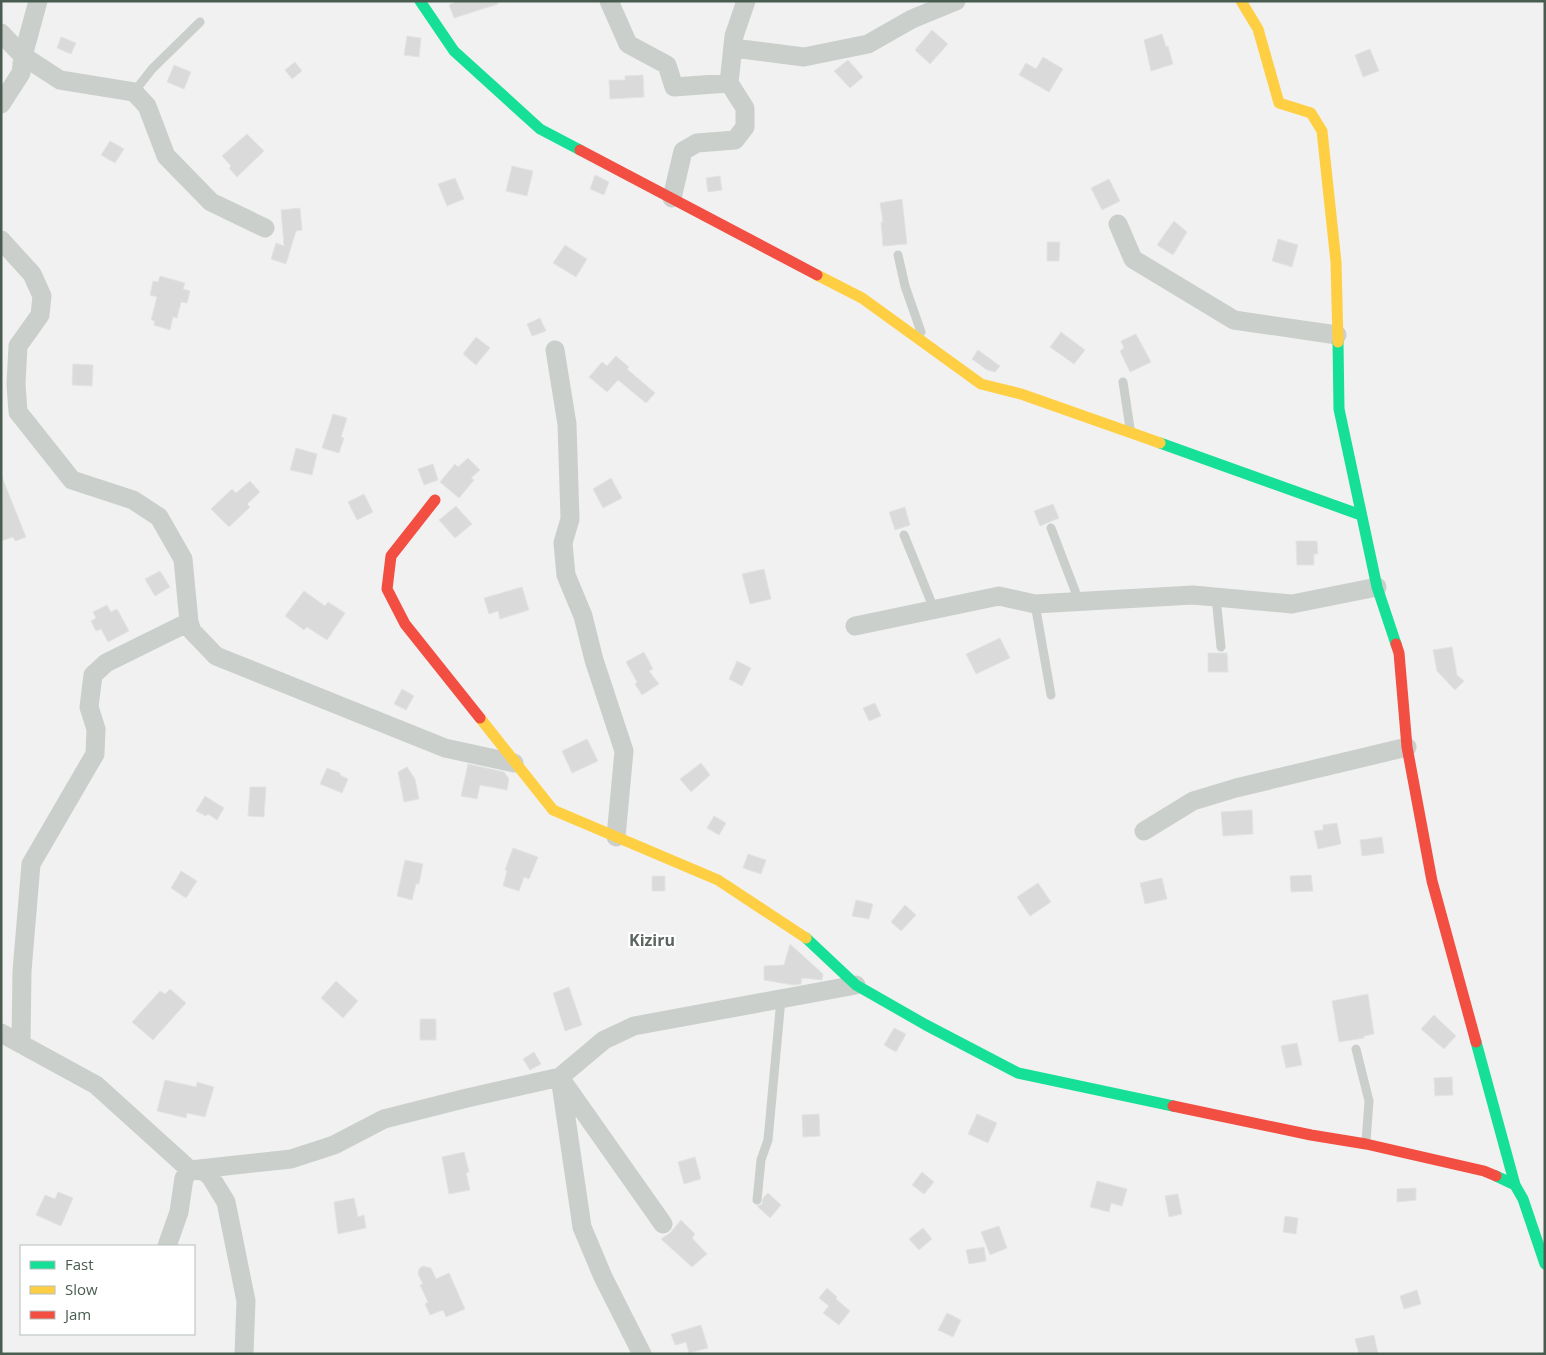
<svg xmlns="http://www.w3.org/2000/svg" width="1546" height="1355" font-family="'Open Sans',sans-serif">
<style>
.building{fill:#d9dad9;stroke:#e2e4e3}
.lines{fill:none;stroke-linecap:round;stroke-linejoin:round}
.lane{stroke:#cacfcc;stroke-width:9}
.street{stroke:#cacfcc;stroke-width:19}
.fast{stroke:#16e098;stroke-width:11}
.slow{stroke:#ffcf43;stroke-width:11}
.jam{stroke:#f24e42;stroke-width:11}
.labels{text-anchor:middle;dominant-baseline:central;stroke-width:4.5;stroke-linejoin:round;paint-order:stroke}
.quarter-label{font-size:16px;font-weight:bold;fill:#5d6560;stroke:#fff}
</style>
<rect width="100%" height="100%" fill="#f1f1f1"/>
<path class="building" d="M458 1H498V4L454 18 449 5Z
M932 30 948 44 930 64 915 50Z
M1162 34 1166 47 1168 46 1173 64 1151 71 1144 40Z
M407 36 421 38 419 57 404 55Z
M61 37 76 43 71 54 57 48Z
M1370 49 1379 71 1363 77 1355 55Z
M1043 57 1063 69 1049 92 1019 75 1026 63 1036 69Z
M848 60 863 77 850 88 834 71Z
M295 62 302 71 292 79 285 70Z
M174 65 191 72 184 89 167 82Z
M643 75 644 97 610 99 609 80H625V76Z
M247 134 264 151 237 177 229 168 231 166 222 156Z
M110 141 124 149 115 163 101 155Z
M512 166 533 171 527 196 506 191Z
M595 175 609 182 604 195 590 189Z
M720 176 722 190 708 192 706 178Z
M455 178 464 199 447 206 438 184Z
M1109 179 1120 201 1102 210 1091 188Z
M902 199 907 244 883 246 881 222H883L880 203Z
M300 208 302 230 296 231 286 264 271 259 276 243 284 246 281 210Z
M1174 221 1187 232 1173 255 1157 245Z
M1278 239 1298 245 1292 267 1272 261Z
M1047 242H1060L1059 261H1047Z
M565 245 587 259 576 277 553 263Z
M160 276 185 283 183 289 190 291 187 303 181 302 177 318 173 317 170 330 154 325 155 321 151 320 157 297 150 295 153 281 158 282Z
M540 318 546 331 532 336 527 324Z
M1061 332 1085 350 1074 364 1050 347Z
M1136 334 1151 362 1130 372 1120 351 1124 348 1121 341Z
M476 337 490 348 476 365 463 354Z
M978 350 1000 366 995 372 987 370 972 359Z
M616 356 629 367 627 369 655 393 646 403 618 380 607 392 589 377 602 362 607 366Z
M73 364 93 365 92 386 72 385Z
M333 414 347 418 341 437 344 438 339 453 322 448Z
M296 448 317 454 312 475 290 470Z
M468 458 480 470 471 478 474 480 459 498 440 482 455 464 458 467Z
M433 464 438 480 424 485 418 469Z
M2 477 26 537 15 541 13 537 1 541Z
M611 478 622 498 603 508 593 489Z
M250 481 260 492 247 504 250 507 229 527 211 509 232 489 236 493Z
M364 494 373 512 357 520 348 502Z
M1053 504 1059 518 1040 526 1034 511Z
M456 506 472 524 455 538 439 520Z
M905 507 910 525 895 530 889 512Z
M1296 541H1317L1318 554H1314V565H1297Z
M764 569 771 599 750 604 742 574Z
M160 571 170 587 155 596 145 579Z
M522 587 529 610 500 619 498 611 489 614 484 598Z
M304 591 325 606 328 602 345 613 327 640 307 627 304 630 285 616Z
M107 605 111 612 117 609 129 631 108 642 101 629 96 631 91 621 96 618 93 612Z
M1000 638 1010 658 976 674 966 654Z
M1452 647 1457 675 1464 681 1455 690 1437 671 1433 650Z
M644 652 653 669 649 671 659 684 642 695 635 684 637 682 626 662Z
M1208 653H1227L1228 672H1208Z
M737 661 751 668 742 686 729 679Z
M402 689 414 696 406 710 394 704Z
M875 703 881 716 869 721 863 708Z
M587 739 598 761 572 773 562 751Z
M701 763 710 775 691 792 680 779Z
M468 764 504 772 509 779 507 790 480 785 477 799 461 796Z
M407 767 415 779 419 799 404 802 398 772Z
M327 768 340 773V775L348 779 342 793 320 784Z
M250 787H266L264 817 248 816Z
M205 796 224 808 217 820 208 814 206 816 196 811Z
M1252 810 1253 834 1223 836 1221 812Z
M714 816 726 823 719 835 707 828Z
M1337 823 1341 844 1318 849 1314 831 1323 830V825Z
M1382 837 1384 853 1362 856 1360 840Z
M513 848 538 857 529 879 524 877 519 891 503 886 507 871 505 870Z
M748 854 766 860 761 874 743 868Z
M405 860 423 864 419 884H416L412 900 397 896Z
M181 871 197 881 186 898 171 888Z
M1311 875 1313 891 1291 892 1290 876Z
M652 876H665V891H652Z
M1162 878 1167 899 1145 904 1140 883Z
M1038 883 1051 902 1030 916 1017 897Z
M856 900 873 904 869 919 852 916Z
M905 905 916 915 901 931 891 922Z
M790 944 823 974 822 980 802 978 801 984 793 985 764 980V966L784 965Z
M336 981 358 1001 343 1018 321 998Z
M569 987 582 1025 565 1031 553 993Z
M170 989 186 1003 153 1040 132 1022 160 991 165 994Z
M1368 994 1374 1034 1364 1036V1038L1339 1042 1332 1001Z
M1434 1015 1456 1036 1444 1049 1421 1029Z
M420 1019H436V1040H420Z
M894 1028 906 1034 896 1052 884 1045Z
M1297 1043 1302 1065 1286 1068 1281 1046Z
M534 1052 541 1064 530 1070 523 1059Z
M1452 1077 1453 1095 1435 1096 1434 1078Z
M165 1080 196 1087 197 1082 214 1087 205 1117 187 1113 186 1118 157 1111Z
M819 1114 820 1136 803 1137 802 1115Z
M977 1114 997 1123 988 1143 968 1134Z
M464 1152 469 1172 466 1173 470 1190 449 1194 442 1157Z
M695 1157 701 1179 684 1184 678 1162Z
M922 1172 934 1182 924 1194 912 1185Z
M1097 1181 1127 1189 1122 1206 1111 1203 1109 1212 1090 1207Z
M1416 1188V1200L1397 1202V1189Z
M58 1192 73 1198 61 1226 36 1215 45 1195 55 1199Z
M768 1193 781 1205 770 1218 757 1206 762 1204 763 1198Z
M1178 1194 1182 1214 1169 1217 1165 1196Z
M354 1198 358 1217 364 1215 366 1228 338 1234 334 1202Z
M1285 1216 1298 1218 1296 1234 1283 1232Z
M681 1220 695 1234 692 1238 707 1254 692 1267 661 1239 670 1233Z
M999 1226 1007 1248 990 1255 981 1232Z
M923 1228 932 1239 919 1250 909 1239Z
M984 1247 986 1261 969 1264 966 1250Z
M423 1266 431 1268 436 1279 449 1273 465 1309 446 1317 443 1310 430 1315 425 1304 428 1302 420 1285 423 1284 418 1274 419 1269Z
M827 1288 837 1297 836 1299 850 1311 839 1325 823 1313 829 1306 819 1298Z
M1417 1290 1421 1304 1404 1309 1400 1296Z
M947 1313 961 1320 953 1337 938 1330Z
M701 1325 708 1348 689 1353 686 1342 675 1345 671 1334Z
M1374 1335 1378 1354H1359L1355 1339Z"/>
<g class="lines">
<path class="lane" d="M134 92 152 69 200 22
M898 255 905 286 921 332
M1123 382 1130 428
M1051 528 1079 601
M904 535 934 609
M1216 597 1221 647
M1035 604 1051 695
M1356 1049 1369 1101 1366 1142
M757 1200 761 1160 768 1140 781 999"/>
<path class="street" d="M38 1 23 56 60 80 134 92 147 106 166 156 211 202 265 228
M609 1 628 44 667 65 674 87 729 83
M1 33 23 56 21 73 1 104
M733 48 804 57 868 44 912 19 956 1
M672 198 683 151 697 143 735 140 745 127V108L729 83 734 36 746 1
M1118 224 1133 259 1234 320 1337 335
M1 240 32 274 42 296 40 315 18 346 16 384 18 412 72 480 133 500 159 517 183 559 189 622 192 631 216 656 445 748 514 763
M555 350 567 424 570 519 563 543 566 575 583 616 594 660 624 751 616 837
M855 626 999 596 1035 604 1193 595 1292 604 1377 587
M1144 831 1193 801 1236 788 1407 747
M1 1033 96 1085 190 1170 291 1159 334 1145 384 1119 467 1098 560 1077 604 1040 634 1026 856 985
M21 1044 22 971 31 864 95 754 96 729 89 707 93 675 106 663 189 622
M560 1077 582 1227 603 1277 642 1354
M563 1082 663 1224
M167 1246 179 1212 184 1178 190 1170 203 1171 210 1176 226 1202 246 1301 244 1354"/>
<path class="fast" d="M420 1 454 51 540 129 580 150
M1338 342 1339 409 1377 587 1396 644
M1160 443 1361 515
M806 938 856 985 926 1025 1018 1073 1173 1106
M1476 1042 1515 1185
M1496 1176 1515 1185 1523 1199 1545 1264"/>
<path class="slow" d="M1241 1 1258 29 1279 103 1311 113 1322 131 1336 262 1338 342
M817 275 862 298 981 384 1021 394 1160 443
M480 718 553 810 718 880 806 938"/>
<path class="jam" d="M580 150 817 275
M435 500 391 556 387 589 405 624 480 718
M1396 644 1399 653 1407 747 1432 881 1476 1042
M1173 1106 1311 1135 1366 1144 1484 1171 1496 1176"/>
</g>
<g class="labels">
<g class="quarter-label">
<text x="652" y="940">Kiziru</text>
</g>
</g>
<rect width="1546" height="1355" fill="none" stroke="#485d50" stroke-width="5"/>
<rect x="20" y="1245" width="175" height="90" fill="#ffffff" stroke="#b6beb9"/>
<rect x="30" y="1261" width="25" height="8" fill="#16e098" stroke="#b6beb9"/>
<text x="65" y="1270" font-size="15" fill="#485d50">Fast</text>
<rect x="30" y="1286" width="25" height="8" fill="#ffcf43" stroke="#b6beb9"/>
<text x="65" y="1295" font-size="15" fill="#485d50">Slow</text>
<rect x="30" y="1311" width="25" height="8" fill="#f24e42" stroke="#b6beb9"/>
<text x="65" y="1320" font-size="15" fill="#485d50">Jam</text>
</svg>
